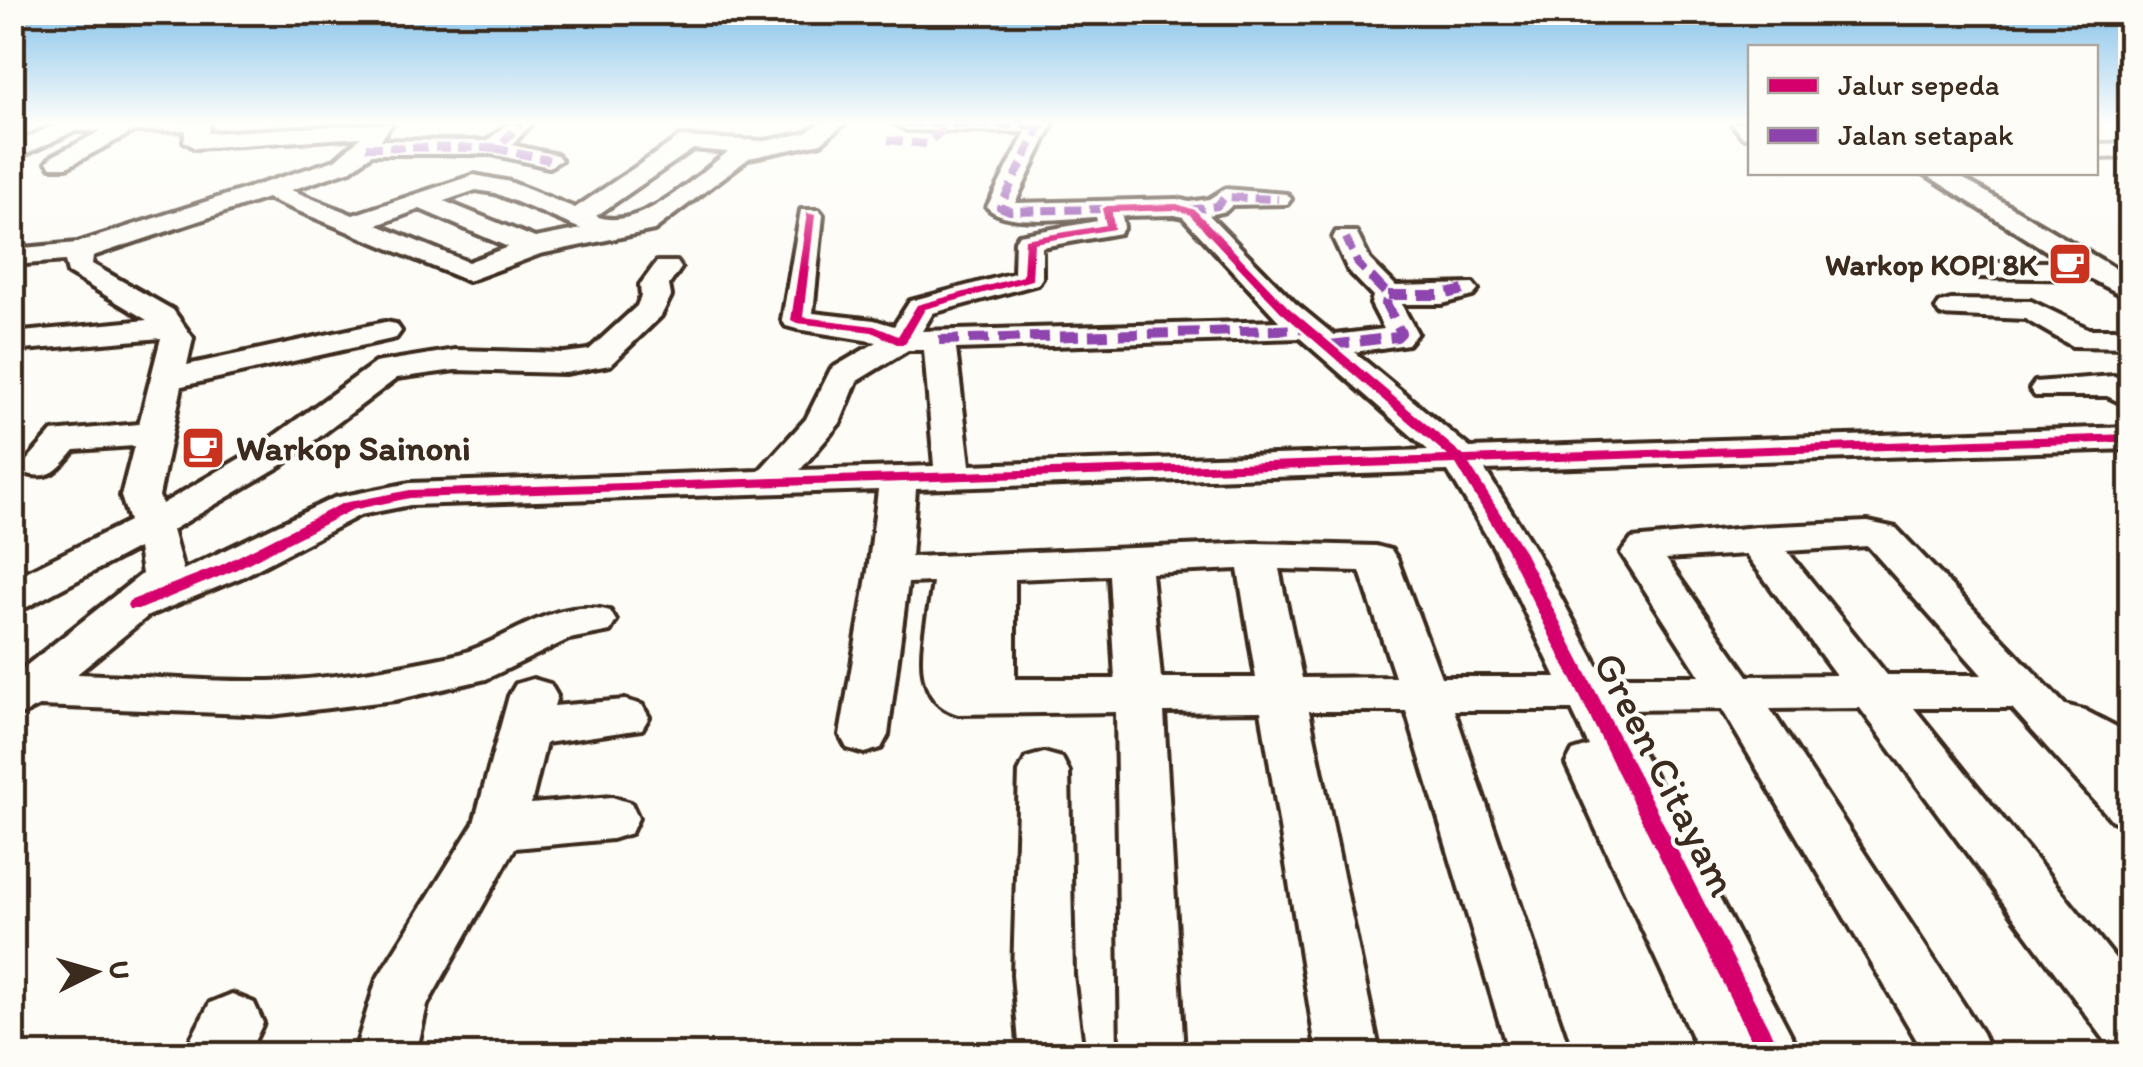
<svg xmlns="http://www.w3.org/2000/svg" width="2143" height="1067" font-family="Itim,sans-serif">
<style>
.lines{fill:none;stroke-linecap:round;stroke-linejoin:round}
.minor-casing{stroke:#3b2a1e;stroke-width:8}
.minor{fill:#fdfcf7;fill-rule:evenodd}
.quiet-far1{stroke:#8e44ad;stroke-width:8;stroke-dasharray:15 8;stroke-linecap:butt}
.quiet{stroke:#8e44ad;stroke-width:10;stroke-dasharray:20 10;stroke-linecap:butt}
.cycleway-casing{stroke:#fdfcf7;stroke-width:6}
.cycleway{fill:#d6006c;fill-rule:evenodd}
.labels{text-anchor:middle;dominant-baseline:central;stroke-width:8;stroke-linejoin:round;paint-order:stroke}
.far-poi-label{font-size:30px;font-weight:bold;fill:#3b2a1e;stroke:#fdfcf7;text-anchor:end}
.poi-label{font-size:35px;font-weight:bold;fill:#3b2a1e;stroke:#fdfcf7;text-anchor:start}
.near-street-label{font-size:42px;fill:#3b2a1e;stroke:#fdfcf7}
</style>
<rect width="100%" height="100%" fill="#fdfcf7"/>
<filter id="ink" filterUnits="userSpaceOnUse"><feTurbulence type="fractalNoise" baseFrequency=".01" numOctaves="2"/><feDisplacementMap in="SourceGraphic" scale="20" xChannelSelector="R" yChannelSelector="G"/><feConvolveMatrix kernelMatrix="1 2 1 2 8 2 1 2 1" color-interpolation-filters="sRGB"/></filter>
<g filter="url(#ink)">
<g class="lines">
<defs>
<path id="minor" d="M58 123H210L208 133 392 123 381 140 487 141 509 123H532L512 145 557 155 561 160 549 167 492 154H372L351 170 291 190 353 215 474 175 510 182 575 208 680 137 765 141 806 133 820 123H845L821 143 749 158 654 230 540 254 468 281 267 198 93 256 92 264 173 310 193 338 187 365 385 322 396 324 401 331 396 338 182 386 159 496 162 504 256 449 375 363 455 350 565 353 589 350 637 306 641 296 640 285 657 262H677L681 268 669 285 671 296 661 316 610 365 565 373 455 370 397 378 282 465 172 530 183 570 334 498 410 483 759 471 806 419 831 369 877 342 797 329 786 326 782 320 801 210H819L823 215 813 313 874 320 894 326 910 301 1014 273 1015 241 1019 235 1097 221 1096 217C1069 218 1005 227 987 207L1026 132 906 130 895 123H1053L1015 203 1177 199 1189 202 1209 199 1225 189 1287 194 1291 199 1287 204 1232 205 1226 211 1209 215 1295 303 1334 335 1384 329 1371 304 1373 296 1348 270 1333 238 1336 232H1356L1370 260 1396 286 1473 284 1478 290 1473 296 1442 304H1401L1417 333 1408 344 1354 352 1470 448 2130 427V449L1485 470 1534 548 1603 676H1700L1621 553 1632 539 1756 527 1868 522 1896 528 2065 705 2084 710 2130 734V826L2112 820 2012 708H1914L2130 977V1053L2108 1044 1860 708 1770 709 1982 1033 1991 1054H1925L1722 709 1620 710 1801 1054H1700L1566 764 1573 751 1589 746 1572 710H1454L1571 1054H1509L1406 711H1309L1380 1054H1317L1261 711 1164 712 1184 1054H1121L1116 712 958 714C903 698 928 626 933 582L908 583 888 735 881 748 864 753 847 748 840 735 868 571 878 490 410 505 360 515 242 577 148 616 77 674C141 676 205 682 269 681 329 680 392 668 451 656 505 645 551 595 610 611L616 621 610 631 569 639 486 679 395 700 271 715 39 706 12 719V677L142 574 138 548 27 607 12 611V579L129 521 121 496 134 446 75 450C60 467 52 480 28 474L22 466 52 432 139 424 161 338 12 351V333L147 320 68 273 65 261 12 265V249L77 243 335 160 361 137 195 148 184 141 186 130 134 131 67 167H51L47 162 51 157 101 131H74L12 161V145ZM693 149 728 152C694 177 639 233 596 216ZM476 190 495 193 581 229 535 238 444 201ZM420 209 508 247 468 262 377 225ZM1175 215 1183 217 1279 321 922 331 933 313 1038 284 1042 278V247L1120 233 1124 227 1122 216ZM1300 338 1428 450 970 465 956 349ZM908 350H924L934 466 800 470 840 423 857 381ZM1448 471 1494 548 1556 677H1441L1397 559 1391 550 1376 546 1256 543 911 557 916 489ZM1868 546 1982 675H1887L1787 551ZM1746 554 1836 675 1748 676 1666 559ZM1238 569 1256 678H1161L1151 573ZM1279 569 1360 571 1395 677 1302 678ZM1109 575 1115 679H1015V579Z
M1731 123H1750V138L1742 136Z
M2130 143V157L2096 158V144Z
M1922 172H1952L2108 264 2130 278V299L2091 279 1977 277 1973 271 1977 265 1987 262H2064Z
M1951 300 2031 301 2089 329H2130V347L2072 346 2025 319 1940 315 1936 309 1940 303Z
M2114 376 2130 382V407L2107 396H2035L2030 389 2035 382Z
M533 679 550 684 557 696 554 706 625 700 642 705 649 717 642 729 546 743 531 804 612 797 631 803 638 818 631 833 612 839 515 848 427 1005 416 1054H354L377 979 474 823 509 696 516 684Z
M1044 753 1062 758 1069 772 1073 975 1083 1054H1020L1013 975 1019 772 1026 758Z
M232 994 254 1003 263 1023 248 1054H183L210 1003Z"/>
</defs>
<use href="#minor" class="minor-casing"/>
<use href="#minor" class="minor"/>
<path class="quiet-far1" d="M906 123 1038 126
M1042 123 1000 207 1010 211 1107 209
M888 140 926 144 950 124
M366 147 491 148 502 143 521 123
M494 148 549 160
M1189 210 1217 206 1225 197 1278 199
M1346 238 1358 264 1369 275"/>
<path class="quiet" d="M1388 295H1442L1463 290
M939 340 1307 329
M1330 345 1397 337 1401 333 1386 304 1388 295 1366 272"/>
<defs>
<path id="cycleway" d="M1177 204 1195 210 1288 307 1464 456 2130 434V442L1469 464 1522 548 1782 1054H1758L1506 548 1456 464 410 498 352 510 233 571 141 609H129L127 605 129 601 221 565 343 503 410 490 1448 456 1280 311 1189 214 1176 210 1112 212 1114 229 1034 243 1032 280 925 309 905 344H897L872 332 797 323 791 320 807 213 815 215 803 317 874 326 898 336 917 305 1023 276 1025 239 1106 225 1102 209 1107 206Z"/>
</defs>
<use href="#cycleway" class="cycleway-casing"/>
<use href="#cycleway" class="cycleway"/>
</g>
</g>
<linearGradient id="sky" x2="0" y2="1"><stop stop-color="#83c1ea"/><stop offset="0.45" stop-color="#fefefb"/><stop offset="1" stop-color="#fefefb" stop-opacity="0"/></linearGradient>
<rect width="2143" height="272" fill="url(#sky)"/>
<defs>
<symbol id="cafe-square" viewBox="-11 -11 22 22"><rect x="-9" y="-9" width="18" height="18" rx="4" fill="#c8321e" stroke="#fdfcf7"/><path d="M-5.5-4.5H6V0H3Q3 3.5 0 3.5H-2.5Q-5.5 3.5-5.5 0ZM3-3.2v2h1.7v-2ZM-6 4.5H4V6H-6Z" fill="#fff"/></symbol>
</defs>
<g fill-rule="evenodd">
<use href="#cafe-square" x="2045" y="239" width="50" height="50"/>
<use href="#cafe-square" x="178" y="423" width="50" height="50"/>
</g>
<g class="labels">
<g class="far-poi-label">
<text x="2038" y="264">Warkop KOPI 8K</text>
</g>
<g class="poi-label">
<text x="236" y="448">Warkop Sainoni</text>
</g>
<g class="near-street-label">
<text transform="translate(1666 774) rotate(63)">Green Citayam</text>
</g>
</g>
<rect width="2143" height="1067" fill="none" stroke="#fdfcf7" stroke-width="50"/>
<rect x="25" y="25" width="2093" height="1017" fill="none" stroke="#3b2a1e" stroke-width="4" filter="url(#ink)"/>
<rect x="1748" y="45" width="350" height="130" fill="#fdfcf7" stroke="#afa8a0" stroke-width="2.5"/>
<rect x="1768" y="78" width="50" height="15" fill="#d6006c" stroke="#afa8a0" stroke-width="2.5"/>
<text x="1838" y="95" font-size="30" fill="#3b2a1e">Jalur sepeda</text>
<rect x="1768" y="128" width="50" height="15" fill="#8e44ad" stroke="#afa8a0" stroke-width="2.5"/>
<text x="1838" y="145" font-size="30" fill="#3b2a1e">Jalan setapak</text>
<g transform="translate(95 972) rotate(85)" stroke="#fdfcf7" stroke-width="8" paint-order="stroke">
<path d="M0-8L18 38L0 25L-18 38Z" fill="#3b2a1e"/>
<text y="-15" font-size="28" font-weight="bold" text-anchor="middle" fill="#3b2a1e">U</text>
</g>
</svg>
